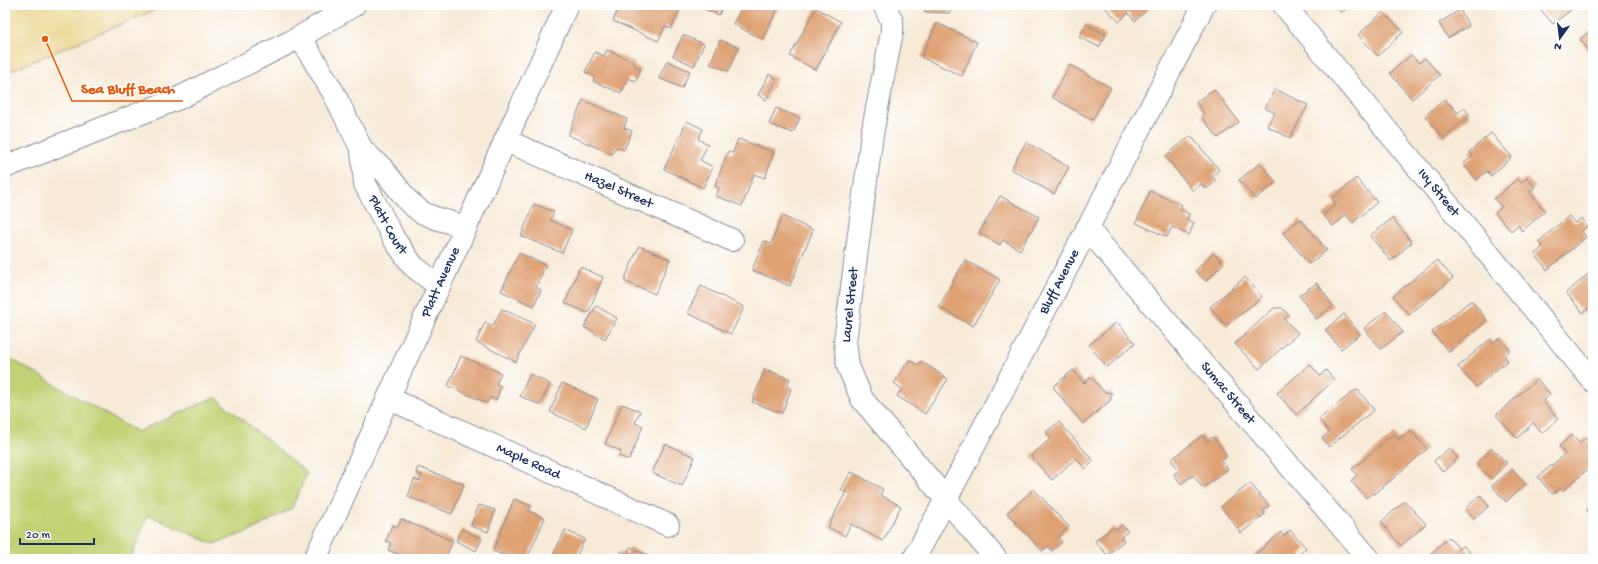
<svg xmlns="http://www.w3.org/2000/svg" width="1598" height="564" font-family="'Gochi Hand',sans-serif">
<style>
.green{fill:#c2d173;stroke:#6e8068}
.sand{fill:#eeda9e;stroke:#84847e}
.building{fill:#dfa274}
.lines{fill:none;stroke-linecap:round;stroke-linejoin:round}
.minor-casing{stroke:#898d9b;stroke-width:24}
.major-casing{stroke:#898d9b;stroke-width:24}
.minor{stroke:#fff;stroke-width:22}
.major{stroke:#fff;stroke-width:22}
.labels{text-anchor:middle;dominant-baseline:central;stroke-width:3;stroke-linejoin:round;paint-order:stroke}
.street-label{font-size:14px;fill:#1b2f5e;stroke:#fff}
.leader{fill:none;stroke:#e8590c;stroke-width:1.5}
.callout-dot{fill:#e8590c;stroke:#fff;stroke-width:1.5}
.callout-label{font-size:15px;text-anchor:middle;font-weight:bold;fill:#e8590c;stroke:#fff;stroke-width:3;stroke-linejoin:round;paint-order:stroke}
</style>
<rect width="100%" height="100%" fill="#fff"/>
<filter id="ink" filterUnits="userSpaceOnUse"><feTurbulence type="fractalNoise" baseFrequency=".025" numOctaves="2"/><feDisplacementMap in="SourceGraphic" scale="8" xChannelSelector="R" yChannelSelector="G"/><feConvolveMatrix kernelMatrix="1 2 1 2 8 2 1 2 1" color-interpolation-filters="sRGB"/></filter>
<filter id="wash" filterUnits="userSpaceOnUse"><feTurbulence type="fractalNoise" baseFrequency=".012" numOctaves="4" result="noise"/><feDisplacementMap in="SourceGraphic" scale="16" xChannelSelector="R" yChannelSelector="G"/><feGaussianBlur stdDeviation="0.9" result="paint"/><feColorMatrix in="noise" values="0 0 0 0 0 0 0 0 0 0 0 0 0 0 0 0 0 1.4 0 .05"/><feComposite in="paint" operator="in"/></filter>
<g filter="url(#wash)">
<rect width="100%" height="100%" fill="#f7ebd8"/>
<path class="green" d="M5 358 11 359 137 432 215 397 307 473 292 508 251 531 213 544 148 515 130 559H5Z"/>
<path class="sand" d="M5 5H167L5 73Z"/>
<g id="blocks">
<path class="building" d="M620 5H671L680 9 671 29 665 26 658 41 613 21Z
M694 5H723L719 15Z
M743 5H780L762 39 733 24Z
M926 5H950V13L925 12Z
M1103 5H1152L1135 21 1128 13 1119 22Z
M1334 5H1351L1341 13Z
M1537 5H1577L1553 24Z
M816 8 841 22 816 70 790 56Z
M1460 10 1469 26 1448 38 1439 23Z
M1383 12 1403 32 1378 56 1358 35Z
M937 23 977 42 962 76 921 57Z
M1086 24 1106 35 1099 47 1079 37Z
M1593 29V57L1580 39Z
M683 35 704 44 694 66 673 56Z
M720 40 739 47 729 71 710 64Z
M607 50 634 62 635 66 641 69 636 81 628 78 621 93 593 81 595 77 585 72 595 52 604 56Z
M1411 55 1419 63 1425 58 1440 75 1412 99 1390 73Z
M667 61 690 71 682 88 659 78Z
M1070 65 1111 88 1092 120 1052 97Z
M769 74 777 79 766 100 758 95Z
M1214 89 1239 122 1218 138 1201 116 1204 113 1196 102Z
M1275 89 1308 105 1290 138 1267 126 1275 113 1265 108Z
M1445 99 1458 113 1464 108 1470 115 1444 138 1425 116Z
M583 100 627 119 624 128 632 131 624 150 616 147 612 154 568 135Z
M776 108 800 118 793 133 769 124Z
M687 121 703 129 698 139 708 144 700 160 713 167 703 188 664 169Z
M1491 133 1512 157 1491 176 1487 171 1477 180 1463 164 1473 156 1469 152Z
M1191 136 1219 170 1212 176 1216 181 1206 189 1201 184 1193 191 1165 156Z
M738 139 774 152 765 178 754 174 742 206 716 196 719 188 715 186 728 151 733 153Z
M1026 142 1069 167 1054 194 1011 169Z
M1260 163 1276 182 1255 199 1239 180Z
M1356 178 1377 202 1353 223 1346 215 1333 226 1323 215 1336 204 1332 199Z
M1527 178 1535 187 1529 192 1545 211 1522 231 1518 225 1511 231 1495 213 1502 207 1494 199 1517 179 1521 183Z
M1150 191 1182 205 1180 209 1189 214 1187 220 1194 223 1189 235 1172 227 1167 237 1136 223Z
M1000 196 1039 217 1020 250 1003 240 1000 245 979 233Z
M534 204 554 212 550 220 572 230 562 253 521 236Z
M782 216 813 230 790 286 752 270 764 241 771 244Z
M1569 216 1575 223 1581 218 1587 226 1582 231 1586 237 1547 270 1535 254 1543 247 1538 242Z
M1392 218 1412 242 1391 261 1370 236Z
M1300 219 1327 250 1309 264 1283 233Z
M639 246 670 259 655 294 624 281Z
M519 253 546 265 536 287 541 290 534 306 501 291Z
M1213 253 1224 263 1206 281 1195 271Z
M965 260 1000 280 973 326 939 307Z
M1437 260 1453 278 1409 315 1393 296Z
M580 267 603 277 588 313 565 303Z
M1593 270V305L1583 313 1566 293Z
M1245 277 1262 297 1226 326 1210 307Z
M1317 283 1333 306 1316 319 1299 295Z
M701 286 744 307 731 334 687 313Z
M1472 301 1487 320 1449 352 1432 332 1469 302Z
M596 306 617 318 605 339 584 327Z
M1274 308H1282L1289 315 1284 319 1298 333 1259 369 1235 344Z
M502 309 535 324 516 362 476 342 485 322 493 326Z
M1386 311 1403 332 1381 349 1364 328Z
M1344 314 1360 334 1341 349 1325 330Z
M1117 322 1135 343 1107 367 1089 345Z
M1499 338 1510 350 1504 356 1508 360 1476 387 1458 367 1490 339 1493 343Z
M461 356 501 373 496 384 501 386 496 400 490 397 487 403 448 386Z
M909 360 918 365 921 361 948 379 925 414 897 396 902 389 894 383Z
M1310 364 1320 376 1326 370 1334 380 1296 415 1277 393Z
M765 369 790 379 787 387 791 389 782 413 752 402Z
M1073 370 1084 383 1091 377 1104 392 1112 393 1110 401 1083 424 1053 387Z
M530 374 550 384 540 405 520 396Z
M1537 379 1550 394 1543 401 1558 419 1542 433 1533 423 1517 438 1496 415Z
M562 383 598 399 586 428 550 412Z
M1358 390 1374 410 1329 447 1322 438 1329 432 1319 419 1354 391Z
M622 404 640 411 635 423 643 426 629 460 619 456 621 451 605 444Z
M1059 422 1094 461 1085 469 1076 458 1052 480 1031 456 1051 438 1046 432Z
M1410 430 1427 449 1375 494 1372 493 1366 498 1351 481 1357 475 1352 469 1394 434 1399 439Z
M1202 435 1207 442 1213 437 1227 456 1221 461 1228 469 1203 488 1193 475 1181 484 1174 474 1179 470 1171 460Z
M1572 435 1579 443 1585 438 1593 447V465L1562 491 1560 488 1552 494 1538 477 1565 454 1559 446Z
M665 444 695 457 682 486 652 473Z
M1449 448 1458 458 1443 472 1434 461Z
M1492 448 1507 463 1491 479 1476 464Z
M418 467 464 484 452 514 408 497 414 479 420 481 422 475 416 473Z
M1512 469 1525 484 1506 502 1492 486Z
M851 472 883 489 880 495 901 506 883 541 851 524 845 536 828 527 846 492 841 490Z
M1250 483 1269 506 1263 511 1265 514 1241 533 1221 507Z
M1034 489 1069 527 1058 537 1062 542 1052 551 1048 546 1042 551 1007 513Z
M1480 495 1489 506 1474 519 1465 509Z
M514 499 531 506 529 511 545 518 527 559H513L493 551Z
M1405 501 1426 524 1401 546 1381 522Z
M1593 503V518L1587 510Z
M479 505 495 510 488 532 471 526Z
M401 519 453 541 445 559H410L388 550 391 543 386 541 392 525 398 527Z
M1122 525 1128 531 1121 537 1124 541 1107 555 1095 541 1113 527 1116 530Z
M462 529 482 539 476 551 456 541Z
M565 530 585 539 575 559 552 558Z
M1290 530 1306 548 1300 554 1302 556 1299 559H1250L1281 532 1284 536Z
M1449 537 1459 549 1463 545 1475 559H1429L1431 558 1429 555Z
M630 547 649 556 648 559H617L620 551 627 555Z"/>
</g>
</g>
<g filter="url(#ink)">
<use href="#blocks" fill-opacity="0" stroke="#898d9b" stroke-width="1"/>
<g class="lines">
<defs>
<g id="minor">
<path d="M884 5 892 21V32L872 134 845 341 848 366 862 399 996 559"/>
<path id="s1" d="M1284 5 1593 381"/>
<path id="s2" d="M505 140 732 240"/>
<path d="M466 227 567 5"/>
<path id="s3" d="M1087 228 1369 559"/>
<path id="s4" d="M388 398 668 525"/>
<path id="s5" d="M914 559 961 471 1204 5"/>
</g>
<g id="major">
<path id="s6" d="M300 37 333 92 362 150 365 184 394 239 413 266 439 286"/>
<path d="M5 167 179 98 300 37 354 5"/>
<path id="s7" d="M315 559 466 227 435 218 421 212 408 201 382 168 362 150"/>
</g>
</defs>
<use href="#minor" class="minor-casing"/>
<use href="#major" class="major-casing"/>
<use href="#minor" class="minor"/>
<use href="#major" class="major"/>
</g>
</g>
<g class="labels">
<g class="street-label">
<text stroke="none"><textPath href="#s2" startOffset="124">Hazel Street</textPath></text>
<text stroke="none"><textPath href="#s1" startOffset="243">Ivy Street</textPath></text>
<text stroke="none"><textPath href="#s6" startOffset="210">Platt Court</textPath></text>
<text stroke="none"><textPath href="#s7" startOffset="304">Platt Avenue</textPath></text>
<text stroke="none"><textPath href="#s5" startOffset="313">Bluff Avenue</textPath></text>
<text transform="translate(851 305) rotate(-84)">Laurel Street</text>
<text stroke="none"><textPath href="#s3" startOffset="217">Sumac Street</textPath></text>
<text stroke="none"><textPath href="#s4" startOffset="154">Maple Road</textPath></text>
</g>
</g>
<path class="leader" d="M45 39L72 101H183"/>
<circle class="callout-dot" cx="45" cy="39" r="4"/>
<g class="callout-label">
<text x="128" y="93">Sea Bluff Beach</text>
</g>
<rect width="1598" height="564" fill="none" stroke="#fff" stroke-width="20"/>
<g transform="translate(1560 38) rotate(194)" stroke="#ffffff" stroke-width="3" paint-order="stroke">
<path d="M0-3L7 15L0 10L-7 15Z" fill="#1b2f5e"/>
<text y="-6" font-size="11" font-weight="bold" text-anchor="middle" fill="#1b2f5e">N</text>
</g>
<path d="M20 538v6h74v-6" fill="none" stroke="#1b2f5e" stroke-width="2"/>
<text x="26" y="538" font-size="12" fill="#1b2f5e" stroke="#ffffff" stroke-width="3" paint-order="stroke">20 m</text>
</svg>
